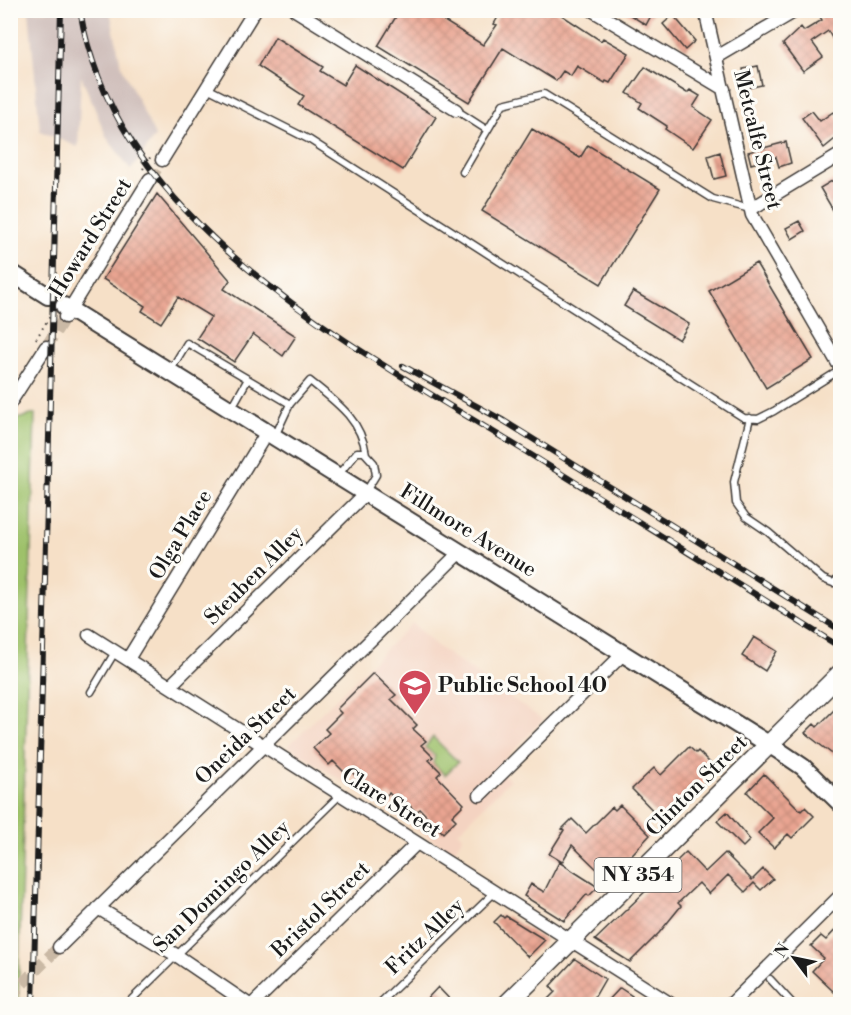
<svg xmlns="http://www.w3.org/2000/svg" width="851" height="1015" font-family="'Libre Bodoni',serif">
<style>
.built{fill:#f4d3c1}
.railway{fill:#d0c0bc}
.green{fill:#9ec16b;stroke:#5d6e44;stroke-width:1.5}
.building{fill:url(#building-cross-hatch)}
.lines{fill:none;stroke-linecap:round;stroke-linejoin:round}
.street-tunnel{stroke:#cab9a5;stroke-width:12;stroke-dasharray:12 6;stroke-linecap:butt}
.lane-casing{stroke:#3d3936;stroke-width:9}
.street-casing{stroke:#3d3936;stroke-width:15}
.secondary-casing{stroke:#3d3936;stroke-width:20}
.primary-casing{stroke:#3d3936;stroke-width:21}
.path{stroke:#3d3936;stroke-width:2;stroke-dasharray:1.5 4.5;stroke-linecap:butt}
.lane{stroke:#fff;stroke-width:6}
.street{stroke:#fff;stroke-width:12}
.secondary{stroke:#fff;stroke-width:16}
.primary{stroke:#fff;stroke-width:18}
.rail-casing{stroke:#1c1c1c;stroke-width:6}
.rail{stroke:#fdfcf7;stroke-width:4;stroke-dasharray:11;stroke-linecap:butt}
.labels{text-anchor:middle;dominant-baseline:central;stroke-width:6;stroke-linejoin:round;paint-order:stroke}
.shield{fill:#fdfcf7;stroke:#605f5e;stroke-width:1.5}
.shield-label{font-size:20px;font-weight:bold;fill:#1c1c1c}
.street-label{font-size:21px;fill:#1c1c1c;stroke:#fdfcf7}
.poi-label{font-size:21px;font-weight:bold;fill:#1c1c1c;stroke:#fdfcf7;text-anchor:start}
</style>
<defs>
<pattern id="building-cross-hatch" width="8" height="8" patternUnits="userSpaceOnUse" patternTransform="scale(1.5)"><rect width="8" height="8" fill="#e9a491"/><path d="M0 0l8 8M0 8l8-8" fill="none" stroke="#c78d7c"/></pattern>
</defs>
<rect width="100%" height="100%" fill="#fdfcf7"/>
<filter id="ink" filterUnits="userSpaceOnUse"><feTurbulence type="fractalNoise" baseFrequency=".0167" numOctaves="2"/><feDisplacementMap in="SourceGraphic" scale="12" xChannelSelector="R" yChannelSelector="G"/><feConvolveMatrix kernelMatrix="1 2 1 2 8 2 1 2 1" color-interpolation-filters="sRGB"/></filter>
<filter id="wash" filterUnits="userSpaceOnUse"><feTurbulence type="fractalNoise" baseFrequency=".008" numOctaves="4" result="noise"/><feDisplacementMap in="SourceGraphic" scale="24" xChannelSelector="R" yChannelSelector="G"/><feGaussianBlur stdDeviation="1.35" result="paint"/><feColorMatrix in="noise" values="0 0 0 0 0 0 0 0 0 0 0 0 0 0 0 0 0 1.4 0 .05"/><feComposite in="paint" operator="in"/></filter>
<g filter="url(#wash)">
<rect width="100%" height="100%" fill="#f6e0c7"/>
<path class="built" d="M412 623 438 647 543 720 497 768 510 780 458 832 463 836 453 853 288 746Z"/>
<path class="railway" d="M29 11H110L121 65 155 136 131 170 107 138 81 76 78 147 40 131Z"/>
<path class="green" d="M35 414 18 1004H11V462L13 420Z
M433 737 458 762 445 775 433 763 435 756 425 747Z"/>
<g id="blocks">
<path class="building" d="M400 10H450L444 21 483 45 497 25 494 24 502 10H554L601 41 603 38 629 53 610 83 606 81 605 83 577 66 571 76 563 71 556 81 503 48 469 102 378 46Z
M622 10H654L646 25Z
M830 10H840V52L828 31 812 42 823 57 803 71 783 44 801 27 804 31 822 20 820 17Z
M673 15 695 41 685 50 663 24Z
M275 37 323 67 320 71 343 85 355 65 436 117 403 170 298 105 304 96 258 66Z
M758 66 762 85 747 88 743 69Z
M645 67 687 93 690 90 700 96 693 107 712 120 693 148 665 129 667 126 639 108 642 103 627 93Z
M812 111 820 121 833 112 840 122V135L824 148 802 118Z
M532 129 580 158 588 145 660 189 601 284 482 211Z
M786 142 791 163 779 167 776 157 751 164 748 152Z
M720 152 726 176 714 179 708 156Z
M840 176V222L820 188Z
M157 194 230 280 224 289 296 336 283 356 253 334 234 362 197 338 211 317 178 297 161 323 142 311 145 306 103 279Z
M799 221 805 231 792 239 786 228Z
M756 263 813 359 766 388 709 291Z
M633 291 689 324 679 340 624 306Z
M754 637 777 651 765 671 742 656Z
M373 673 396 695 391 699 417 725 413 729 426 741 421 745 433 757 429 760 441 772 437 776 464 804 452 816 456 820 443 833 420 809 416 812 405 801 401 805 389 793 384 797 373 785 369 789 349 769 345 773 333 761 329 765 313 748 329 733 325 729 341 713 337 709Z
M840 704V760L805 733 814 724 817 727Z
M689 747 696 753 698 751 717 770 664 822 632 789 654 768 661 775Z
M764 774 801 811 805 807 814 816 792 838 788 834 774 848 758 833 773 818 747 792Z
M620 805 650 835 608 880 572 845 562 862 549 854 564 830 562 829 572 819 586 833 612 807 615 810Z
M727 812 750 840 743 847 717 821Z
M686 852 705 872 725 853 752 880 763 869 773 879 761 890 754 883 745 892 728 875 709 894 699 883 678 903 681 906 659 933 630 962 595 940Z
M559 862 598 887 589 896 587 894 564 921 524 896 531 884 544 892Z
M501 915 504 918 506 916 545 940 528 957 494 922Z
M840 925V985L834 992 812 971 824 958 811 946 821 936 826 940Z
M575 959 605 979 590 1005H542L555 992 550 986Z
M438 987 455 1005H421Z
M620 988 632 996 624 1005H604Z"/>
</g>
</g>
<g filter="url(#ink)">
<use href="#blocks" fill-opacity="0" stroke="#3d3936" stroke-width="1.5"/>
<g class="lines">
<path class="street-tunnel" d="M150 179 162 160
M46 347 65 317
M10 996 59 947"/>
<defs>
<path id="lane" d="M207 88 310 140 744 418 758 419 774 411 840 370
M456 110 487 130
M463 172 503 104 544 94 713 199 750 209
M170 371 187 343 290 404 275 436
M290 404 310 381C336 402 361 419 366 454
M231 409 248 379
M750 418 734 482 736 503 746 517 768 532 823 579 833 583 840 578
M338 475 357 452H364L374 463 376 475 365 493
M91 692 115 652
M770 979 793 1004
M127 1004 340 795
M379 1004 495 892"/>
<path id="street" d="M295 10 456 110
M592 10 724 89
M705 10 752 215 840 367
M717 57 797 10
M162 160 255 10
M751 209 840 155
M65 317 150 179
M10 403 46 347
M89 635 671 1004
M128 659 267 432
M171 685 365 494
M480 795 623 654
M98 908 176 955 248 1004
M59 947 460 552
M253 1004 417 843
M731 1004 840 896"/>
<path id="secondary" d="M10 272 48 296
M64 306 778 750 803 767 840 803"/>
<path id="primary" d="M507 1004 840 674"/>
</defs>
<use href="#lane" class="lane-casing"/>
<use href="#street" class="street-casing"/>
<use href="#secondary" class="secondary-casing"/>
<use href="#primary" class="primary-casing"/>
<path class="path" d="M143 169 151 156
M36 339 52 313"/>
<use href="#lane" class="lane"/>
<use href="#street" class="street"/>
<use href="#secondary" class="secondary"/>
<use href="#primary" class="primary"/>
<defs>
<path id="rail" d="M80 10C116 227 359 349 528 453 632 517 736 582 840 647
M403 366 504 421 840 630
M33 1004 61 10"/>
</defs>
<use href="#rail" class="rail-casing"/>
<use href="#rail" class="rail"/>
</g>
</g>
<defs>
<symbol id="school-pin" viewBox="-11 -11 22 30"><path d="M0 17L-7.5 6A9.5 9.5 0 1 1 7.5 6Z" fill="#d1495b" stroke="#fdfcf7"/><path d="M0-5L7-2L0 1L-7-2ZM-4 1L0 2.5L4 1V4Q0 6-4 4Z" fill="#fff"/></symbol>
</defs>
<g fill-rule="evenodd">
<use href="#school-pin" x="396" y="667" width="38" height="52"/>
</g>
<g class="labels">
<rect class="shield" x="594.5" y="858" width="87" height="34" rx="4.5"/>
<g class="shield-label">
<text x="638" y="875">NY 354</text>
</g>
<g class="street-label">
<text transform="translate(757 140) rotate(76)">Metcalfe Street</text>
<text transform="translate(91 238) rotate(-58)">Howard Street</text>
<text transform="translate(468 531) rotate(32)">Fillmore Avenue</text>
<text transform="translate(181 535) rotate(-59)">Olga Place</text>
<text transform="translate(254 576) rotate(-45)">Steuben Alley</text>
<text transform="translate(246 736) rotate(-44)">Oneida Street</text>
<text transform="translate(697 786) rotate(-45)">Clinton Street</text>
<text transform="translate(391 803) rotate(32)">Clare Street</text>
<text transform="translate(222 887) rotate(-44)">San Domingo Alley</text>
<text transform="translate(321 910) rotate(-44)">Bristol Street</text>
<text transform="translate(425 937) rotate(-44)">Fritz Alley</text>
</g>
<g class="poi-label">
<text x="438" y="686">Public School 40</text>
</g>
</g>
<rect width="851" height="1015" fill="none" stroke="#fdfcf7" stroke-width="36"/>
<g transform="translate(794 958) rotate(302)" stroke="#fdfcf7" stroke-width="4.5" paint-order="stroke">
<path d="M0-4.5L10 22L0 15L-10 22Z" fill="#1c1c1c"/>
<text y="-9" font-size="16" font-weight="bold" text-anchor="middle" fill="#1c1c1c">N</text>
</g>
</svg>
